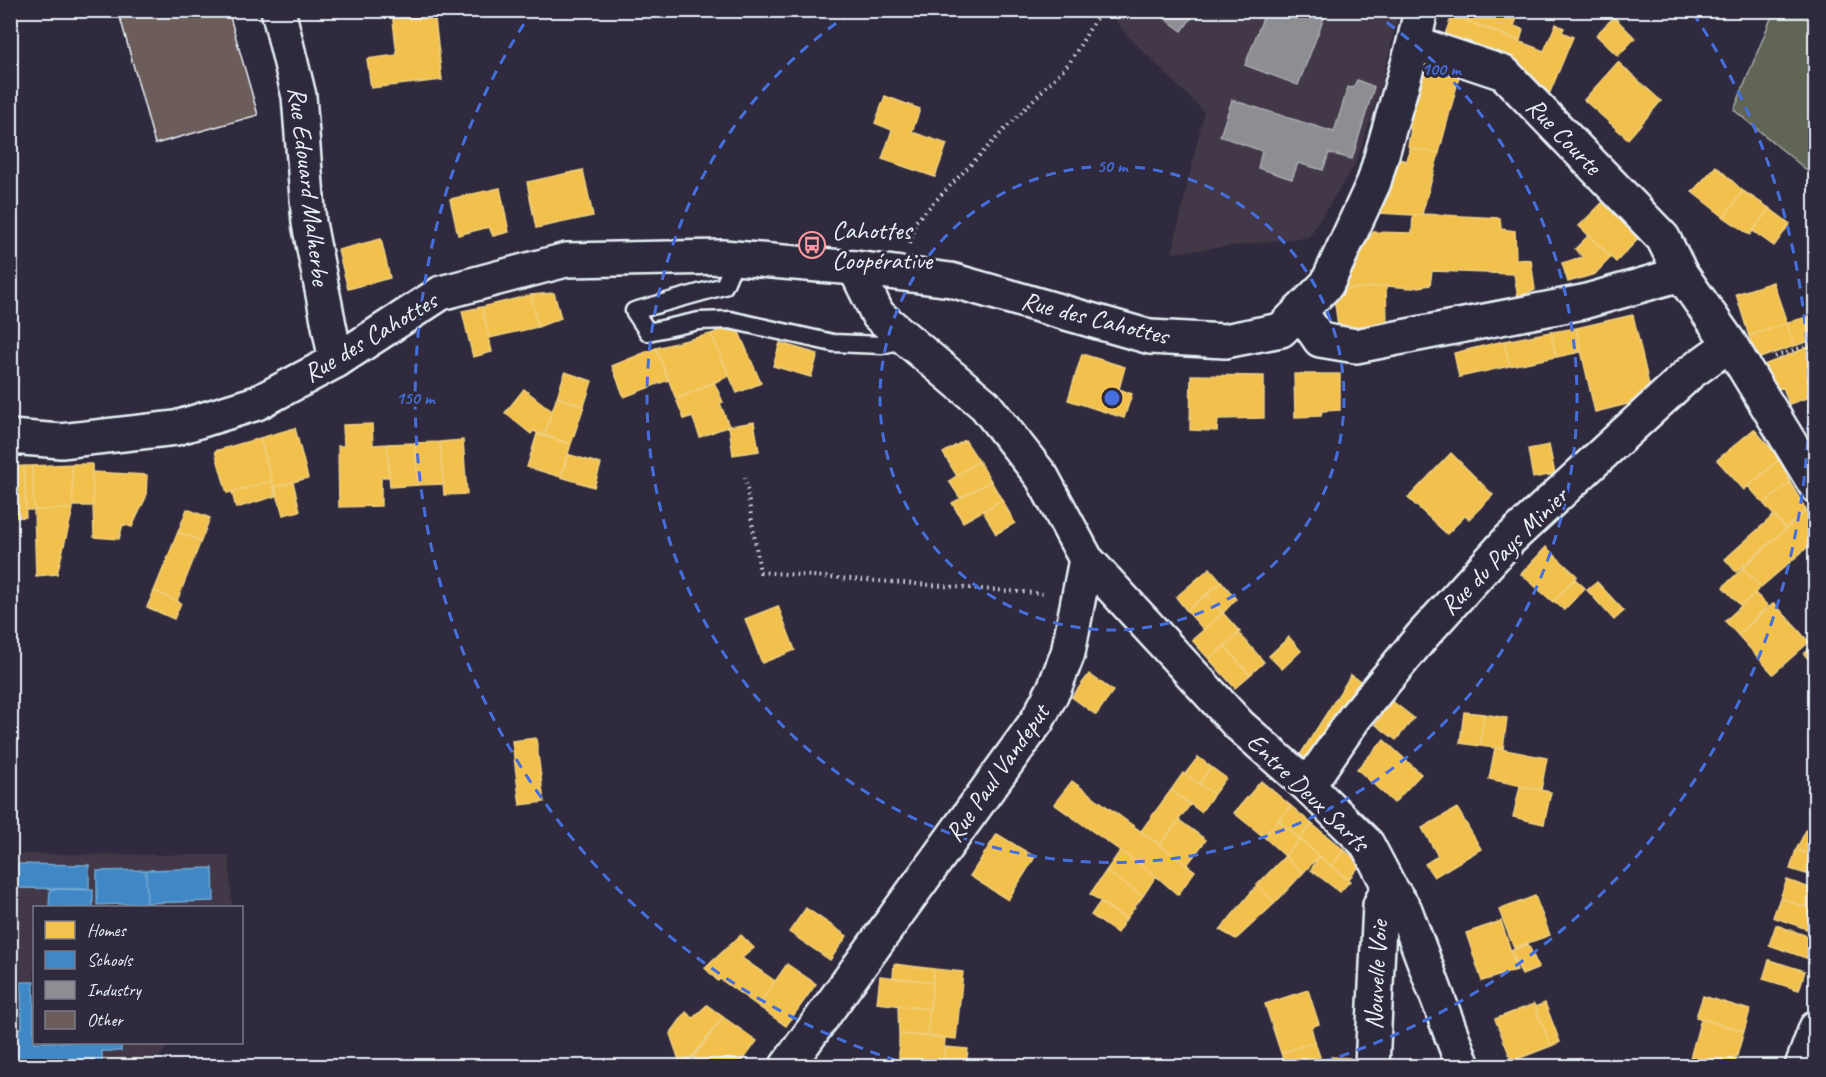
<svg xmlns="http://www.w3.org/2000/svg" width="1826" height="1077" font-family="Caveat,sans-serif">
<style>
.built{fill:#423946}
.green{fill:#616557;stroke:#a4aba8;stroke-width:1.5}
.homes{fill:#f2c14e;stroke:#efcf81;stroke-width:1.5}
.schools{fill:#3f88c5;stroke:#72a8d4;stroke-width:1.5}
.industry{fill:#8d8d92;stroke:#a8abb1;stroke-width:1.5}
.building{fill:#6d5d5a;stroke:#e8f1f8;stroke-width:1.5}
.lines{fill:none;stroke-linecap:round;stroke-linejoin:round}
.lane-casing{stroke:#e8f1f8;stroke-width:21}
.street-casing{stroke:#e8f1f8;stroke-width:38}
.secondary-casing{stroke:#e8f1f8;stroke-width:38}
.path{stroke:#e8f1f8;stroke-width:4;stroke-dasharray:1.5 4.5;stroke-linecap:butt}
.lane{stroke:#2f2a3d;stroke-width:16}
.street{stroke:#2f2a3d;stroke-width:33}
.secondary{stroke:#2f2a3d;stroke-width:33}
.ring{fill:none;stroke:#466fde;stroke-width:3;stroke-dasharray:10 8}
.labels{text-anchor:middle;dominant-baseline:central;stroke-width:6;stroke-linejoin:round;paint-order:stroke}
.street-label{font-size:26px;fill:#e8f1f8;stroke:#2f2a3d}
.poi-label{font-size:26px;fill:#e8f1f8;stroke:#2f2a3d;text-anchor:start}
.centre{fill:#466fde;stroke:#2f2a3d;stroke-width:3}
.ring-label{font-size:18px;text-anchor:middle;font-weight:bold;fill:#466fde;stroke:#2f2a3d;stroke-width:6;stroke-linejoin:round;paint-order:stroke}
</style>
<rect width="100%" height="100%" fill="#2f2a3d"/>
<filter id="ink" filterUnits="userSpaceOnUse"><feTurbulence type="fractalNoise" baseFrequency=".0167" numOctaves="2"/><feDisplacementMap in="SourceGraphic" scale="12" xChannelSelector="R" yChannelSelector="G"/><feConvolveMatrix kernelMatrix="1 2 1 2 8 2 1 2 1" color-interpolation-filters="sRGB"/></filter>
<g filter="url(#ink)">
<path class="built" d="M1109 11H1399L1380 89 1356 163 1309 237 1172 253 1204 112 1124 32Z
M11 854 229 855 232 907 34 908V1042L170 1043 153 1066H11Z"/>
<path class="green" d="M1774 11H1815V177L1734 110Z"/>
<path class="homes" d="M406 10H434L442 80 371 88 367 59 397 55 392 12Z
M1454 10H1520L1514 26 1523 29 1520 41 1452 15Z
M1452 15 1544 51 1556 24 1564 28 1562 32 1573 37 1548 97 1522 72 1517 63 1509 58 1443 40Z
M1614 17 1635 38 1618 56 1596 35Z
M1618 62 1661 101 1628 139 1584 100Z
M1421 63 1461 70 1439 153 1410 148 1408 146 1411 129 1404 127Z
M885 96 920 109 912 132 947 144 935 177 882 159 892 130 875 123Z
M1410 148 1439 153 1422 214 1413 215 1380 213 1394 158 1407 161Z
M1716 166 1743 191 1724 217 1692 192Z
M583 170 593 216 536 228 527 182Z
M500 188 509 232 493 236 489 227 458 235 450 199Z
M1743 191 1769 208 1750 235 1724 217Z
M1606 199 1642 235 1616 262 1579 226Z
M1769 208 1790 224 1774 246 1753 231Z
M1422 214 1500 218 1501 229 1515 231 1516 259 1531 260 1535 290 1518 297 1514 274 1432 271 1430 285 1412 288 1386 286 1333 290 1349 272 1373 232 1412 233 1413 215Z
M1589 235 1611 257 1595 274 1568 282 1562 263 1583 257 1575 249Z
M381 239 390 278 348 289 338 250Z
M1773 282 1787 323 1749 336 1736 294Z
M1386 286 1387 325 1339 333 1333 290Z
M554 293 561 318 538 327 531 295Z
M531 295 538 327 489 338 482 307Z
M482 307 492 352 473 357 462 311Z
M1816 314V339L1794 346 1787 323Z
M1633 315 1652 398 1595 412 1576 328Z
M735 323 761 383 737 393 711 334Z
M1787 323 1794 346 1757 359 1749 336Z
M1576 328 1581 352 1556 357 1551 332Z
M1551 332 1556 357 1510 366 1504 341Z
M711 334 729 376 676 399 656 348Z
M1504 341 1510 366 1459 377 1454 353Z
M780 343 818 354 811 377 773 366Z
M1811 346 1816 357V395L1789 404 1783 387 1773 391 1764 365Z
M656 348 668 380 624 397 612 366Z
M1082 354 1125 367 1119 389 1132 394 1124 418 1068 400Z
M565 372 592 381 584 406 557 397Z
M1294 374H1340V410L1322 411 1321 416 1295 417Z
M1191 375 1264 376V418L1218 419 1217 431 1190 430Z
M714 382 723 402 720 403 729 426 700 437 692 416 684 419 676 399Z
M524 389 552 411 544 435 533 431 531 434 505 413Z
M557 397 584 406 571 444 544 435Z
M754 422 759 451 733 455 729 426Z
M372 424 373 445 387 444 389 477H381V506L339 507 338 446H344L343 425Z
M295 428 308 478 274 487 260 438Z
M1754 429 1780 459 1744 490 1717 460Z
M537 434 571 444 561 477 527 467Z
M260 438 272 481 227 493 215 451Z
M463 440 467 494 444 495 440 442Z
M965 440 979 461 957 476 943 453Z
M440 442 443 484 418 485 415 443Z
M415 443 418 485 390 487 387 444Z
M1549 445 1555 474 1533 478 1528 449Z
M1451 453 1493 495 1469 519 1465 516 1447 534 1408 498Z
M567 454 601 464 594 487 561 477Z
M1780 459 1790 482 1764 504 1748 486Z
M979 461 991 481 960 498 949 481Z
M72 464 73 509 34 510 32 466Z
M72 464H92L93 506H73Z
M24 466 26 517 10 518V467Z
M24 466H32L34 510H26Z
M92 472 147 475 146 497 132 527 123 524 119 539 94 537Z
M272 481 276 496 236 508 232 492Z
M991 481 1002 500 963 522 952 503Z
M293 482 300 511 283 515 275 487Z
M1790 482 1806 510 1786 529 1764 504Z
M1002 500 1015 523 996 534 983 511Z
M73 509 57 574 36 576 34 510Z
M187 509 210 518 201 541 178 532Z
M1806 510 1816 535V540L1761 587 1743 568Z
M1774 515 1786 529 1736 572 1725 559Z
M178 532 201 541 177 601 154 591Z
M1546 547 1577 576 1553 602 1521 574Z
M1210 568 1222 582 1187 611 1176 597Z
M1743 568 1761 587 1741 606 1723 587Z
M1575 579 1585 588 1564 610 1554 601Z
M1222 582 1236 599 1223 613 1206 594Z
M1597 582 1624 611 1614 620 1587 590Z
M154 591 181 603 174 619 147 607Z
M1755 593 1768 606 1738 635 1725 621Z
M1206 594 1223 613 1204 630 1187 611Z
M1774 603 1809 642 1773 674 1738 635Z
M778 606 795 650 762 663 745 619Z
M1223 613 1240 632 1209 659 1192 640Z
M1239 633 1264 662 1250 675 1225 646Z
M1289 637 1301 651 1282 669 1269 656Z
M1816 643V667L1804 654Z
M1225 646 1250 675 1235 688 1209 659Z
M1089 674 1113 691 1096 715 1072 697Z
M1351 675 1368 686 1317 766 1300 755Z
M1392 701 1414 718 1396 740 1375 724Z
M1464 712 1484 714 1480 746 1460 743Z
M1484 714 1507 718 1503 749 1480 746Z
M536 738 544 802 520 805 512 741Z
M1384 740 1421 774 1394 803 1357 769Z
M1495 748 1547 758 1541 790 1489 779Z
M1198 757 1211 767 1199 784 1185 774Z
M1211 767 1226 778 1214 794 1199 784Z
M1183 773 1214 794 1201 812 1171 790Z
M1072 781 1195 871 1178 895 1156 876 1054 804Z
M1261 781 1291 806 1264 837 1234 813Z
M1520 786 1551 792 1544 824 1513 817Z
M1171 790 1190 805 1160 845 1141 831Z
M1291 806 1312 824 1300 839 1278 820Z
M1457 808 1481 849 1434 877 1425 864 1438 856 1422 828Z
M1179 820 1206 840 1187 865 1160 845Z
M1278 820 1300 839 1285 856 1264 837Z
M1312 824 1344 850 1331 866 1300 839Z
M1807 828 1816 829V856L1796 850Z
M997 834 1035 857 1008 900 970 876Z
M1300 839 1319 856 1303 873 1285 856Z
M1344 850 1361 864 1348 880 1331 866Z
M1796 850 1816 856V877L1790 869Z
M1120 851 1156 876 1143 896 1106 871Z
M1285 856 1303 873 1275 903 1257 885Z
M1319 856 1350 881 1340 892 1311 870Z
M1106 871 1143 896 1126 919 1090 894Z
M1787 880 1816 890V911L1780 898Z
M1257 885 1275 903 1236 939 1220 930Z
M1535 896 1550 935 1514 948 1499 910Z
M1780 898 1816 911 1815 932 1773 917Z
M1100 902 1126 919 1117 933 1091 915Z
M806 908 847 936 830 960 789 932Z
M1501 921 1517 970 1482 981 1466 933Z
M1776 925 1816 939 1809 959 1769 945Z
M741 935 754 948 742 958 775 981 758 1006 720 979 718 981 705 968Z
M1528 944 1539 968 1522 975 1511 951Z
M1769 960 1805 971 1799 990 1763 979Z
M787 964 816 984 786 1026 758 1006Z
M894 964 934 969 933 982 893 978Z
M934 969 963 972 956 1039 927 1036Z
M880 976 933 982 930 1009 877 1003Z
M1308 990 1319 1024 1311 1027 1315 1042 1281 1053 1265 1004Z
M1703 996 1750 1010 1744 1031 1696 1017Z
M1545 1003 1560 1042 1551 1046 1535 1007Z
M1534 1004 1551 1046 1512 1061 1495 1019Z
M707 1005 723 1017 685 1066H681L670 1034 686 1012 693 1018Z
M898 1006 930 1009 927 1036 899 1034Z
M723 1017 757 1041 739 1066H705L693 1058Z
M1701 1019 1744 1031 1734 1066 1688 1065Z
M899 1034 945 1038 943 1066H899Z
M1315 1042 1320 1057 1292 1066H1285L1281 1053Z
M944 1047 968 1049 966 1066H943Z
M1331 1057 1350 1058V1066H1331Z
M520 1060 521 1066H491Z"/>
<path class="schools" d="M10 864 89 865V889L10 888Z
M213 868 214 901 147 903 146 870Z
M146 870 147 903 97 905V871Z
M50 889 93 890V908H49Z
M10 934H13L12 959H10Z
M21 982H34V1042H121V1051H102V1066H13V1028H22Z"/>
<path class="industry" d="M1153 10H1197L1182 31Z
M1266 10H1327L1298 85 1245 65Z
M1357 80 1374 87 1352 159 1329 153 1323 170 1298 163 1292 179 1258 168 1262 151 1220 136 1232 100 1334 132 1348 87 1353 88Z"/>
<path class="building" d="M118 10H228L258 115 155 144Z"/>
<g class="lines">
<defs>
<path id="lane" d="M736 258 724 286 634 311 648 332 699 321 730 320 833 343 882 345 906 339"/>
<path id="street" d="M278 10 299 96 309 223 336 361
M1414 43 1504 73 1663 238 1681 274
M855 268 878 315 985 405 1042 477 1086 559 1239 725 1308 786 1367 844 1389 886 1405 910 1463 1066
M1300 311 1320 340 1356 346 1583 302 1681 274 1730 344 1816 486
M1308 786 1355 717 1423 635 1509 540 1691 372 1730 344
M787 1066 1037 721 1054 689 1068 653 1086 559
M1372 1066 1380 905 1389 886
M1802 1066 1816 1028"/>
<path id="secondary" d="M10 437 61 441 176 428 257 403 336 361 441 293 566 260 723 257 855 268 951 280 1150 337 1225 341 1281 330 1327 284 1374 182 1414 43 1421 10"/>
</defs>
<use href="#lane" class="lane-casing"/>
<use href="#street" class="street-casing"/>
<use href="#secondary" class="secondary-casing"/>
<path class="path" d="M910 244 916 221 1070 62 1098 15
M1775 357 1816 342
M745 477 760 572 1047 594"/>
<use href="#lane" class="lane"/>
<use href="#street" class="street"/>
<use href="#secondary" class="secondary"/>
</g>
</g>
<g class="ring">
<circle cx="1112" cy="398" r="232"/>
<path d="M1372 12A465 465 0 1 1 852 12"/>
<path d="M914 1066A697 697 0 0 1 531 13M1693 13A697 697 0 0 1 1310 1066"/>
</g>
<defs>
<symbol id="bus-ring" viewBox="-11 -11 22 22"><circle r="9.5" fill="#2f2a3d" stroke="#ff9aa2" stroke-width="1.5"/><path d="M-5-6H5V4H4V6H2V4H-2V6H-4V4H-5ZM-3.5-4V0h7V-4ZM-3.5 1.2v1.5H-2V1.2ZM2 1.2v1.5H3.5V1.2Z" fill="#ff9aa2"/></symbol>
</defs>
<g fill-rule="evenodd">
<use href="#bus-ring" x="797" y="230" width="30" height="30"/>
</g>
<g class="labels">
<g class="street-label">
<text transform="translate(1564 136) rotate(46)">Rue Courte</text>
<text transform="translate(309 186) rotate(83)">Rue Edouard Malherbe</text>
<text transform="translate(1095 318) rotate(14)">Rue des Cahottes</text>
<text transform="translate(370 337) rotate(-31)">Rue des Cahottes</text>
<text transform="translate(1504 551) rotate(-45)">Rue du Pays Minier</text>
<text transform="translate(997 773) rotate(-55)">Rue Paul Vandeput</text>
<text transform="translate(1308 792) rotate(44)">Entre Deux Sarts</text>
<text transform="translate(1376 975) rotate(-87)">Nouvelle Voie</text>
</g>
<g class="poi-label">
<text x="832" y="230">Cahottes<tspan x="832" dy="30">Coopérative</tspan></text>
</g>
</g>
<circle cx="1112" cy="398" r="9" class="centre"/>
<g class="ring-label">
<text x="1441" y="75">100 m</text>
<text x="1112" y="172">50 m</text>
<text x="415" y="404">150 m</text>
</g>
<rect width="1826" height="1077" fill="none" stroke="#2f2a3d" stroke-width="36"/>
<rect x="18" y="18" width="1790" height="1041" fill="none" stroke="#e8f1f8" stroke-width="2" filter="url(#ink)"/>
<rect x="33" y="906" width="210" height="138" fill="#2f2a3d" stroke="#797a88" stroke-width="1.5"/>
<rect x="45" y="921" width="30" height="18" fill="#f2c14e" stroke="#797a88" stroke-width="1.5"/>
<text x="87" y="936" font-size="18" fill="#e8f1f8">Homes</text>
<rect x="45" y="951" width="30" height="18" fill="#3f88c5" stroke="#797a88" stroke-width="1.5"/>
<text x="87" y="966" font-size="18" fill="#e8f1f8">Schools</text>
<rect x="45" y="981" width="30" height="18" fill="#8d8d92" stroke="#797a88" stroke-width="1.5"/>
<text x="87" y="996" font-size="18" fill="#e8f1f8">Industry</text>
<rect x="45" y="1011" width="30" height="18" fill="#6d5d5a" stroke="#797a88" stroke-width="1.5"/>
<text x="87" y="1026" font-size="18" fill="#e8f1f8">Other</text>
</svg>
